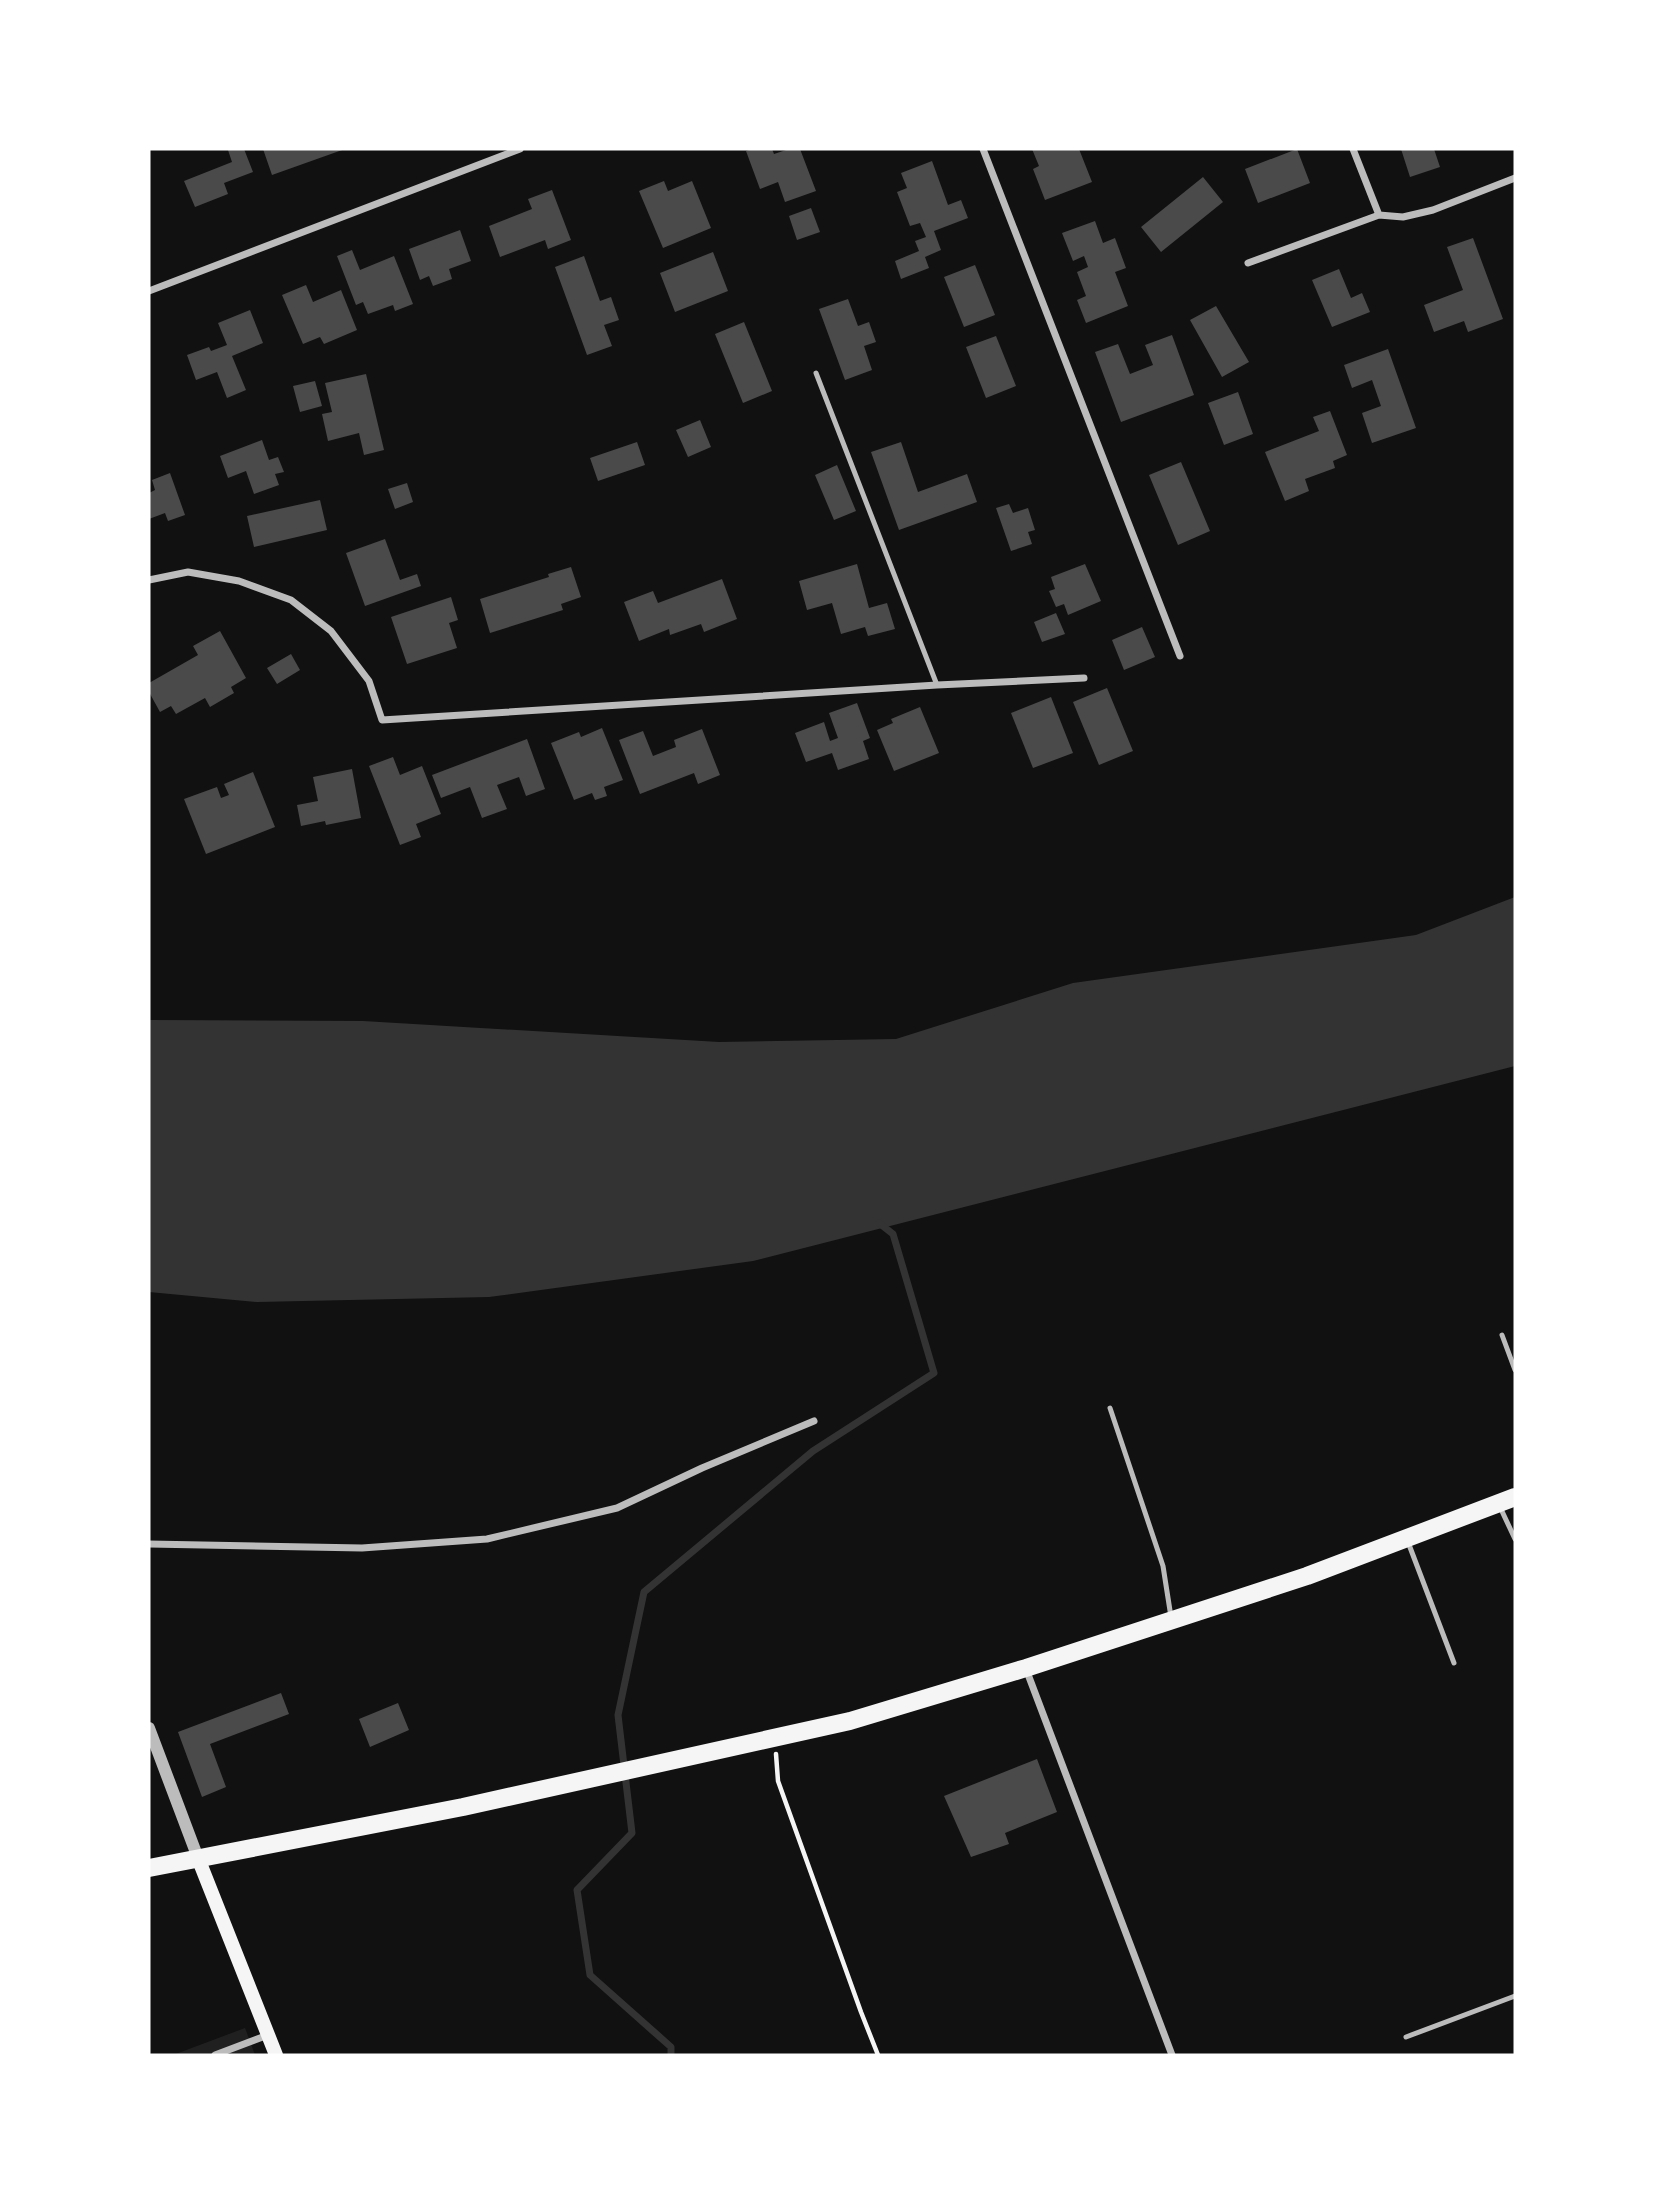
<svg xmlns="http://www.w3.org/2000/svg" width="1664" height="2204" font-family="Signika,sans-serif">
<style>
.green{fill:#202020}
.water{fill:#333}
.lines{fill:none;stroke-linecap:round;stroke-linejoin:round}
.stream{stroke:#333;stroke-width:7}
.building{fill:#4a4a4a}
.path{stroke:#f5f5f5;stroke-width:4.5}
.service{stroke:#bcbcbc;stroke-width:5}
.minor{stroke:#bcbcbc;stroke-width:7}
.tertiary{stroke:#bcbcbc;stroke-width:12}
.secondary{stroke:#f5f5f5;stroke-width:14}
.primary{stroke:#f5f5f5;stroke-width:18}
</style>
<rect width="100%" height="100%" fill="#111"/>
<path class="green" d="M245 2028 255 2055H173Z"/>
<path class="water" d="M1515 897V1066L753 1261 489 1297 257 1302 149 1292V1020L363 1021 719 1042 896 1039 1073 983 1416 935Z"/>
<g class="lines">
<path class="stream" d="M671 2055V2047L590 1975 577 1890 632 1833 618 1715 644 1592 813 1451 934 1373 893 1234 879 1223"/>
</g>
<path class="building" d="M232 149H244L253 172 224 183 228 194 195 207 184 181 232 162 228 150Z
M263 149H345L272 175Z
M752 149H772L774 154 789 149H800L816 191 785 202 778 182 760 189 746 151Z
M1032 149H1079L1092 182 1045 200 1033 169 1039 166Z
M1297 149 1310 183 1258 203 1245 169Z
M1401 149H1434L1440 167 1410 177Z
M932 161 948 205 961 200 968 218 934 231 941 250 925 257 929 268 901 279 895 261 919 251 915 241 926 237 920 223 910 226 897 192 907 188 901 173Z
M1203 177 1223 202 1161 252 1141 227Z
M664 181 668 191 692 181 711 228 663 248 639 191Z
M552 190 571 240 548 249 545 240 500 257 489 226 532 209 528 199Z
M811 208 820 232 797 240 789 216Z
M1095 221 1103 243 1115 238 1126 268 1115 272 1128 306 1086 323 1077 300 1086 296 1077 272 1088 267 1084 256 1073 261 1062 233Z
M460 230 471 261 449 269 452 279 433 286 429 276 420 280 409 249Z
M1473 238 1503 319 1468 332 1464 321 1434 332 1424 305 1463 290 1447 247Z
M352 250 360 270 394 256 413 304 395 311 393 305 368 314 363 302 356 305 337 256Z
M713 252 728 291 675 312 660 273Z
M584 256 600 301 611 297 619 320 604 325 612 346 587 355 555 267Z
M975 265 995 315 964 327 944 277Z
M1339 269 1351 298 1362 293 1370 312 1332 327 1312 280Z
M306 285 313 302 341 290 357 330 324 344 320 337 303 344 282 295Z
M848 299 858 326 869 322 876 342 864 346 872 370 845 380 819 309Z
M1216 306 1249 362 1222 377 1190 320Z
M250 310 263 343 232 356 246 390 227 398 217 372 196 380 187 355 209 347 211 351 227 345 218 323Z
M744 322 772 391 743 403 715 334Z
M1172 335 1194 395 1121 422 1095 352 1118 344 1130 374 1153 365 1145 345Z
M996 336 1016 386 986 398 966 347Z
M1388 349 1416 428 1372 443 1362 413 1381 406 1372 380 1352 388 1344 365Z
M366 374 384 450 364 455 359 433 328 441 322 414 332 412 325 383Z
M315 381 322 406 300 412 293 386Z
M1238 392 1253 434 1224 445 1208 403Z
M1330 411 1347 455 1333 461 1335 468 1305 479 1309 491 1285 501 1265 452 1319 431 1313 417Z
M700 420 711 447 688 457 676 430Z
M262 440 269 460 278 457 284 472 275 474 279 485 254 494 246 471 228 478 220 456Z
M637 442 645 465 598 481 590 458Z
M901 442 918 492 967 474 977 502 899 530 871 452Z
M1181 462 1210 531 1178 545 1149 475Z
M837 465 856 511 834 520 815 475Z
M170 473 185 515 168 521 165 513 149 519V493L155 490 152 480Z
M407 483 413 502 395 509 388 489Z
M320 500 327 530 254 547 247 516Z
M1009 504 1013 513 1028 508 1035 530 1028 532 1032 544 1011 551 996 508Z
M385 539 400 580 417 574 421 586 365 606 346 553Z
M857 564 869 608 887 603 895 629 868 636 865 627 841 634 832 603 807 610 799 581Z
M1085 564 1101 601 1068 615 1064 604 1056 607 1049 591 1055 589 1051 577Z
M571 567 581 597 561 604 563 610 490 633 480 599 549 577 548 574Z
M722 579 737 619 704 632 701 624 670 635 669 629 639 641 624 602 653 591 658 603Z
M451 597 458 620 449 623 457 648 407 664 391 617Z
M1056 613 1065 634 1042 642 1034 622Z
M1142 627 1155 657 1124 670 1112 640Z
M220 631 246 678 231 687 234 693 210 707 205 698 176 714 171 706 160 712 149 692V683L198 655 193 646Z
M291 654 300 670 277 684 267 668Z
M1107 688 1133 751 1099 765 1073 702Z
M1051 697 1073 753 1033 768 1011 713Z
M857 703 870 738 863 741 869 759 838 770 832 753 806 762 795 733 824 722 830 741 838 738 829 713Z
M920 707 939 753 894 771 877 730 893 723 891 719Z
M602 728 623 780 604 787 607 796 595 800 592 793 574 800 551 743 579 732 581 737Z
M702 729 720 775 698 784 694 773 640 794 619 740 643 731 653 756 676 747 674 740Z
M527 739 545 789 526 796 519 777 497 785 507 809 482 818 470 787 441 798 432 775Z
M393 757 400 775 422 766 441 814 416 824 421 837 400 845 369 766Z
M352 769 361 818 326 825 325 821 301 826 297 805 318 801 313 777Z
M253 772 275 827 206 854 184 799 217 787 221 798 229 795 224 784Z
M281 1693 289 1714 210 1744 226 1787 202 1797 178 1732Z
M398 1703 409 1730 370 1747 359 1719Z
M1037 1759 1057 1812 1005 1833 1009 1844 971 1857 944 1796Z"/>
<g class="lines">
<path class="path" d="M776 1754 778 1781 861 2012 878 2055"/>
<path class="service" d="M816 373 937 685
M1502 1335 1515 1370
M1110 1408 1163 1566 1171 1617
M1500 1507 1515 1539
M1408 1542 1454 1663
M1406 2037 1515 1996"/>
<path class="minor" d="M983 149 1180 656
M1353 149 1379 215
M1248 263 1379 215 1403 217 1433 210 1515 178
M149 291 520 149
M149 580 188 572 239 581 291 600 331 631 369 681 382 720 937 685 1084 678
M149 1544 362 1548 487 1539 617 1508 702 1468 814 1421
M1026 1669 1172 2055
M215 2055 268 2035"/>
<path class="tertiary" d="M149 1728 198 1858"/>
<path class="secondary" d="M198 1858 276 2055"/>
<path class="primary" d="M149 1868 463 1807 850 1721 1026 1668 1307 1576 1515 1497"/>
</g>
<rect width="1664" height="2204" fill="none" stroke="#ffffff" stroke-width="301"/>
</svg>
